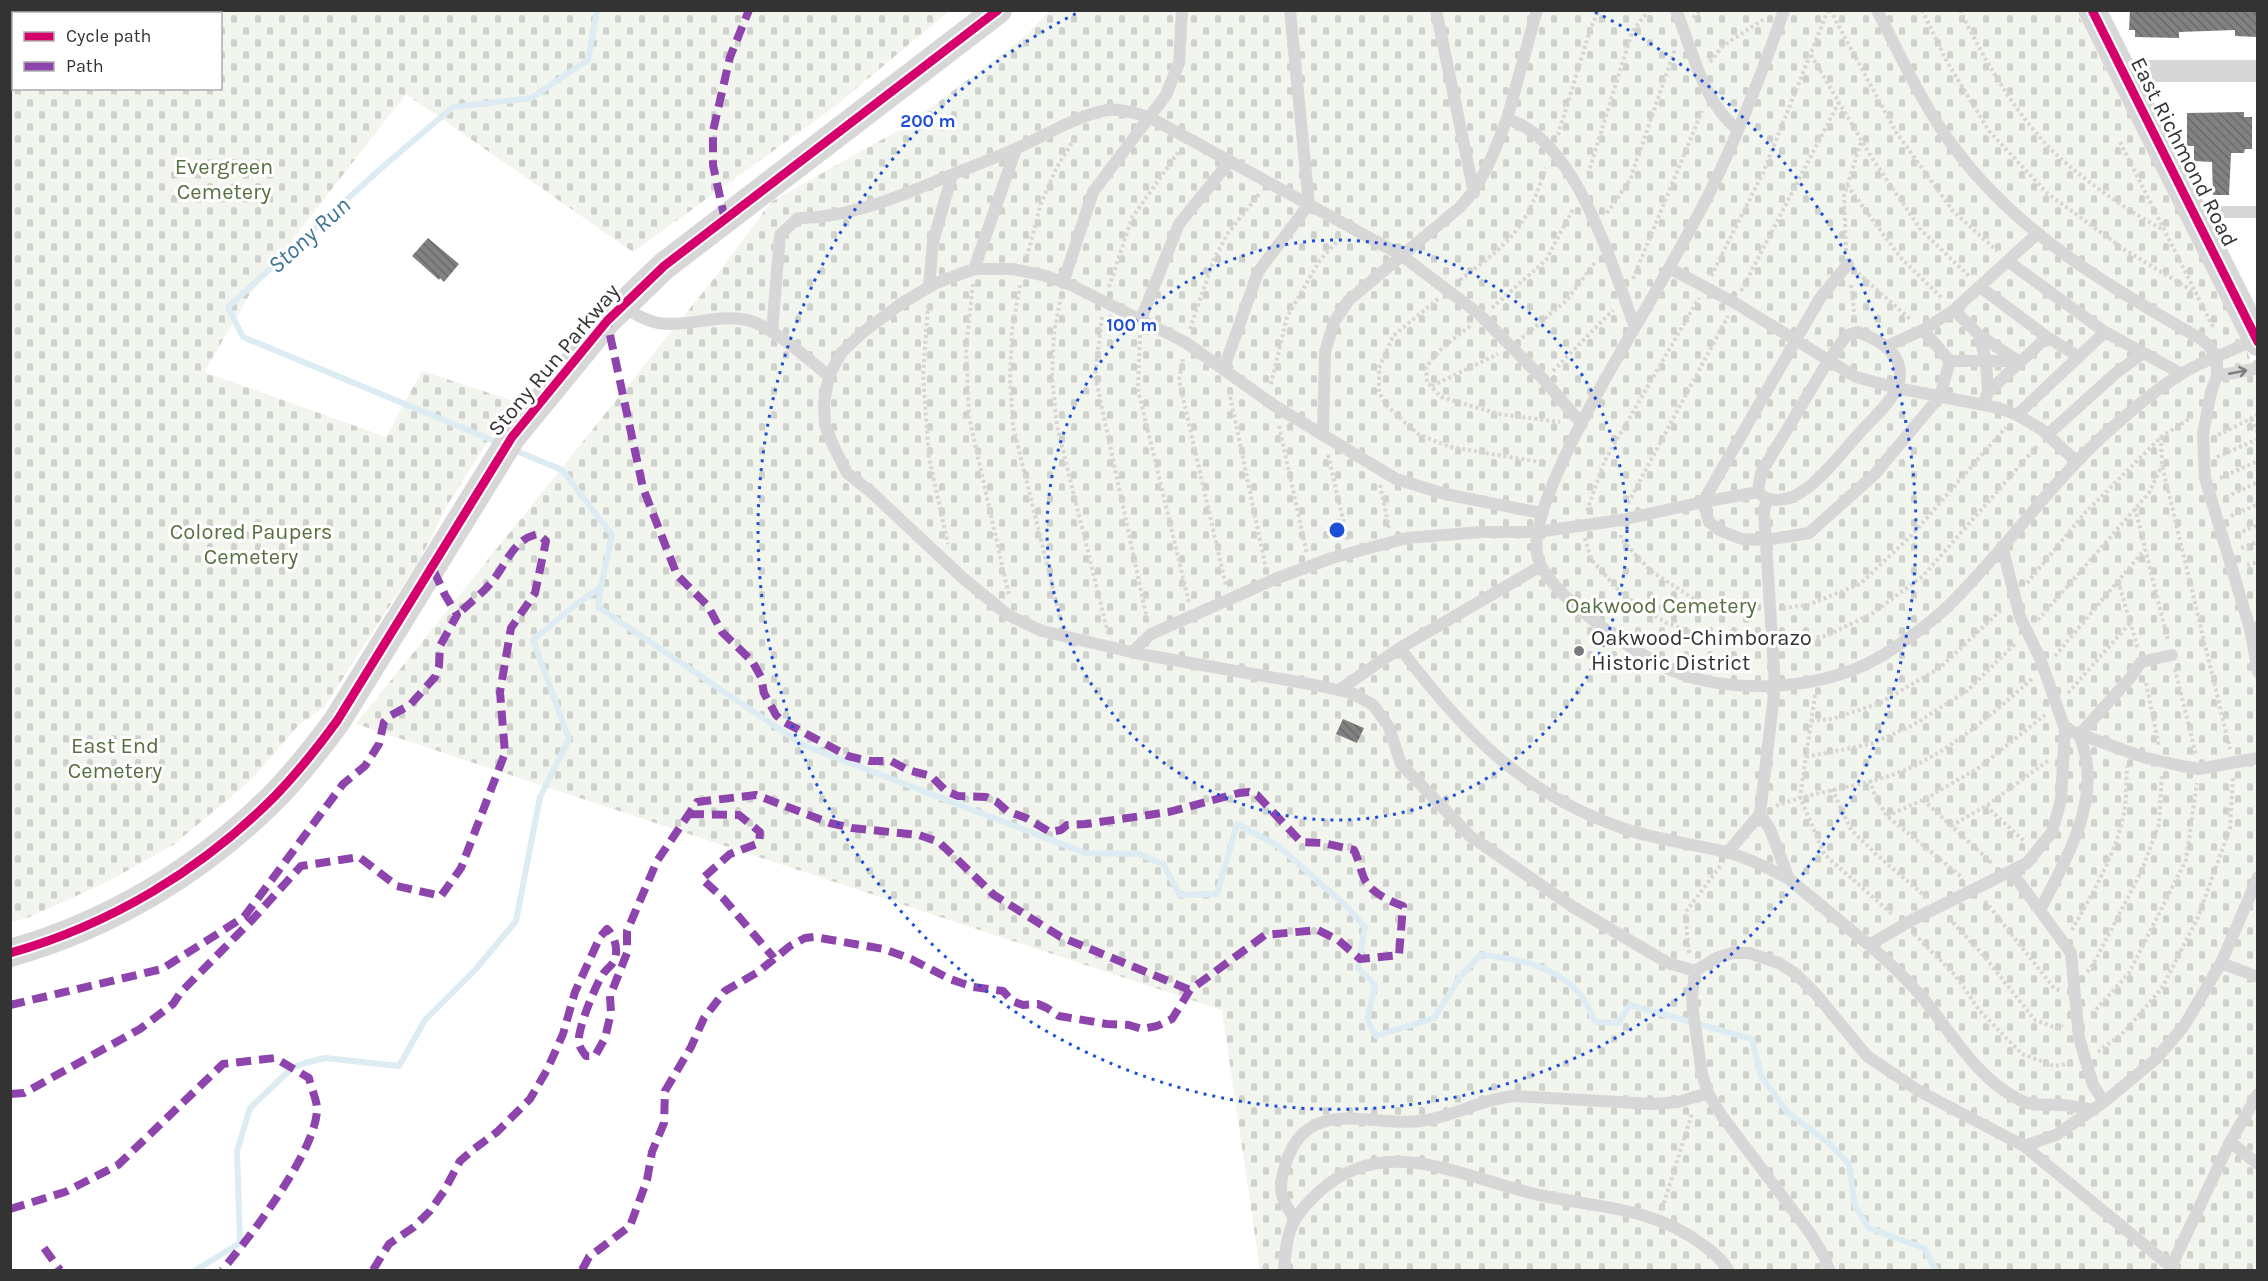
<svg xmlns="http://www.w3.org/2000/svg" width="2268" height="1281" font-family="Karla,sans-serif">
<style>
.cemetery{fill:url(#cemetery-stones);fill-rule:evenodd}
.lines{fill:none;stroke-linecap:round;stroke-linejoin:round}
.stream{stroke:#ddebf3;stroke-width:6}
.building{fill:url(#building-back-hatch)}
.path{stroke:#d6d6d6;stroke-width:4;stroke-dasharray:3 3;stroke-linecap:butt}
.service{stroke:#d7d7d7;stroke-width:12}
.minor{stroke:#d7d7d7;stroke-width:22}
.tertiary{stroke:#d7d7d7;stroke-width:28}
.quiet{stroke:#8e44ad;stroke-width:8;stroke-dasharray:15 8;stroke-linecap:butt}
.cycleway-casing{stroke:#fff;stroke-width:13}
.cycleway{stroke:#d6006c;stroke-width:9}
.oneway{stroke:#7d7d7d}
.ring{fill:none;stroke:#1d4ed8;stroke-width:3;stroke-dasharray:3 6}
.poi-dot{fill:#7a7a7a;stroke:#fff;stroke-width:2}
.labels{text-anchor:middle;dominant-baseline:central;stroke-width:6;stroke-linejoin:round;paint-order:stroke}
.street-label{font-size:22px;fill:#333;stroke:#fff}
.park-label{font-size:22px;fill:#56703f;stroke:#fff}
.poi-label{font-size:22px;fill:#333;stroke:#fff;text-anchor:start}
.water-label{font-size:24px;font-style:italic;fill:#3f7597;stroke:#fff}
.centre{fill:#1d4ed8;stroke:#fff;stroke-width:3}
.ring-label{font-size:18px;text-anchor:middle;font-weight:bold;fill:#1d4ed8;stroke:#fff;stroke-width:6;stroke-linejoin:round;paint-order:stroke}
</style>
<defs>
<pattern id="cemetery-stones" width="16" height="16" patternUnits="userSpaceOnUse" patternTransform="scale(1.5)"><rect width="16" height="16" fill="#f1f5ed"/><path d="M2 7V4a2 2 0 0 1 4 0v3zM10 15v-3a2 2 0 0 1 4 0v3z" fill="#cfd2cc"/></pattern>
<pattern id="building-back-hatch" width="6" height="6" patternUnits="userSpaceOnUse" patternTransform="scale(1.5)"><rect width="6" height="6" fill="#818181"/><path d="M-1 5l2 2M0 0l6 6M5-1l2 2" fill="none" stroke="#6a6a6a"/></pattern>
</defs>
<rect width="100%" height="100%" fill="#fff"/>
<path class="cemetery" d="M11 10H949V11L834 107 633 252 406 94 250 294 204 372 386 437 422 371 514 401 449 502 420 559 324 707 297 727 250 781 173 845 105 883 27 918 11 922ZM14 14H220V88H14Z
M1049 11H2076L2242 335 2257 380V1270H1260L1222 1010 356 724 716 276 771 202 908 125 1028 34Z"/>
<g class="lines">
<path class="stream" d="M499 443 243 337 228 307 386 164 453 107 531 98 588 60 597 10
M601 587 598 607 803 745 1085 853 1139 854 1163 864 1180 895 1217 894 1237 824 1278 846 1344 904 1365 927 1358 968 1375 985 1367 1020 1376 1036 1434 1018 1460 977 1480 955C1516 958 1559 966 1582 997 1587 1004 1591 1014 1595 1022L1618 1023 1630 1005 1752 1039 1761 1076 1787 1112 1830 1144 1849 1164 1855 1206 1869 1228 1924 1248 1936 1270
M196 1270 240 1243 237 1151 250 1108 292 1068 305 1063 325 1058 399 1066 425 1020 476 969 516 921 540 797 569 739 533 640 575 605 601 587 612 535 562 470 514 450"/>
</g>
<path class="building" d="M2130 10H2258V30L2256 37 2235 36V30L2179 32V38L2135 37V30H2129Z
M2244 112V117H2252V149H2245L2244 153H2231L2229 195H2213L2212 162 2194 161V146H2187V113Z
M428 238 459 264 444 282 440 278 439 280 412 256Z
M1343 719 1364 728 1357 743 1336 734Z"/>
<g class="lines">
<path class="path" d="M1830 10 1896 132 1953 211 1997 251
M1922 10 1946 60 1989 131 2047 193 2125 250 2196 293
M1960 10C1983 57 2009 103 2044 142 2071 172 2126 210 2162 229
M1693 18 1701 10
M1811 55 1870 155 1921 230 1969 276
M1710 62 1723 46 1764 19
M1558 135 1590 30 1599 10
M2120 142 2214 329
M1588 174 1632 32 1649 10
M1847 185 1900 257 1943 299
M1607 213 1630 180 1675 49
M1846 251 1844 196 1861 142
M1027 257 1041 203 1056 169 1075 137
M1858 273 1911 320
M1711 276 1763 173 1828 10
M1633 279 1702 111
M1460 280C1475 268 1493 256 1507 241 1527 221 1537 194 1546 168
M973 284 966 348 969 417 1009 596
M1020 285 1012 330 1010 378 1013 426 1061 621
M1851 285 1855 320
M1109 287 1132 218 1179 151
M1741 291 1839 102
M1061 296 1054 333 1052 378 1057 426 1108 633
M1438 299 1393 336 1379 368V392L1386 405 1418 434 1450 447 1546 463
M928 305 923 376 929 458 948 544
M1492 308 1546 260 1573 209
M1102 317 1095 375 1147 619
M1470 326 1443 347 1426 367 1427 382 1441 397 1499 414 1560 422
M1190 329 1214 259 1228 233 1260 193
M1140 335 1138 389 1189 603
M1522 338 1566 301 1595 262
M1183 359 1179 380 1226 586
M1553 371 1613 310
M1271 384 1287 317 1320 260 1341 237
M1432 386 1498 354
M1229 391 1266 569
M2251 419 2258 433
M1279 426 1307 554
M2218 435 2258 415
M2161 437 2162 465 2230 749
M1328 455 1348 541
M2217 457 2258 439
M2220 478 2258 461
M1380 485 1389 528
M2226 497 2258 482
M1628 503 1728 316
M2135 508 2168 641
M1587 511 1604 462 1699 298
M2231 516 2258 504
M2237 534 2258 525
M1621 535V539L1651 571 1697 601 1755 607
M1585 538 1591 559 1622 594 1665 622 1721 644H1759
M2241 548 2258 542
M2247 565 2258 562
M2118 581 2138 649
M2027 583 2085 513 2161 437 2192 417
M1783 608 1808 605 1860 584 1912 535 2006 427
M2038 620 2149 493 2162 465
M1787 642 1826 636 1873 613 1923 576 2038 445
M2055 656 2145 549
M2175 669 2196 755
M2146 683 2159 746
M2068 693 2131 622
M1815 695 1800 797 1824 854 1893 915
M1811 721 1832 719 1880 703 1941 667 2003 608
M1806 757 1871 744 1913 725 1967 691 2016 643
M1870 780 1875 796 1887 816 1963 878
M1832 789 1851 830 1878 856 1926 897
M1923 800 1993 864
M1776 806C1814 791 1854 788 1892 775 1946 756 1990 716 2033 678
M1986 806 2025 842
M1887 816 1927 798 1980 767 2045 715
M1951 826 1986 806 2049 760
M1985 901 2054 988 2061 991
M1949 918 1983 955 2035 1020 2056 1028 2063 1026
M2072 930C2092 894 2116 854 2124 813 2127 798 2126 782 2127 766
M1914 934 1955 975 1980 1011 2022 1054 2054 1066 2072 1063
M1689 953 1685 913 1721 865
M2087 972 2093 965 2142 870 2159 824 2162 774
M2092 1014 2129 973 2186 860 2197 783
M2098 1052 2124 1032 2162 988 2198 917 2230 828 2233 777
M1662 1209 1692 1113"/>
<path class="service" d="M1436 10 1474 193
M1537 10 1507 119C1578 140 1611 266 1635 327
M1676 10C1693 51 1702 101 1738 130
M1784 10C1765 65 1744 119 1720 171 1698 219 1671 264 1645 310 1617 359 1528 503 1537 554 1543 592 1637 655 1671 670 1733 697 1831 690 1888 652 1912 636 1938 618 1958 596 2009 544 2051 484 2104 435 2128 413 2153 391 2181 374 2204 360 2231 352 2255 339
M1877 10C1901 57 1924 108 1956 150 2019 234 2111 288 2201 339L2208 345 2217 358V376L2211 392 2203 434 2205 478 2250 629
M2194 212H2258
M2009 262 2105 332 2182 374
M1848 264 1820 298 1703 502 1709 522 1721 531 1742 539 1766 540 1809 533 1875 474 1940 396 1950 361 1923 330
M1669 268 1735 303 1856 377 1897 388 1999 408 2017 415 2041 429 2077 462
M974 269 1016 149
M1063 283 1093 192 1166 95 1179 63 1182 10
M929 287 933 242 952 175
M1980 287 2047 337 2079 357
M621 306C632 312 645 321 658 323 689 328 724 311 754 322 777 331 809 360 829 376
M1954 310 1979 335 1986 361 1988 392
M1141 319 1179 224 1230 161
M772 332 780 235 798 218C851 218 903 195 951 175 976 165 1000 156 1024 145 1051 132 1079 115 1108 110 1121 108 1136 114 1149 117L1401 255 1479 314 1544 380 1582 424
M1857 332C1882 340 1909 357 1897 388 1890 404 1867 424 1856 437 1839 456 1816 487 1792 497 1781 501 1767 502 1758 492L1761 473 1828 361 1846 336Z
M1979 335 2018 361
M1887 346 1923 330 1954 310 2037 234
M1950 361H2019
M1224 368 1258 272 1309 204 1290 10
M2217 376 2254 369 2258 365
M1983 405 1988 392 2047 337
M2017 415 2105 332
M1323 433 1325 352 1334 322 1349 300 1460 207C1484 182 1494 152 1507 119
M2047 435 2116 373 2142 354
M1767 498 1764 511 1775 686 1760 814 1770 829 1789 879 1869 945
M1541 513 1445 494 1396 479 1275 406 1185 342 1071 285 1046 276 1013 269H974L936 283 902 303 862 333 841 353 829 376 824 402 825 425 833 445 847 473 871 492 964 579 1008 615 1042 631 1140 654 1315 685 1352 693 1373 705 1389 727 1401 764 1470 836 1573 907 1668 963 1695 971
M2002 546 2020 617 2040 658 2065 729 2146 758 2182 766 2199 769 2258 758
M2256 627 2250 629 2258 672
M1400 648C1464 733 1523 795 1628 830 1660 840 1693 844 1726 852 1748 858 1769 868 1789 879
M1132 652 1151 634 1275 579 1332 558 1407 538 1481 532H1537L1621 520 1703 502 1758 492
M1339 690 1400 648 1541 566
M2065 729 2061 800 2052 832 2027 863 1912 920 1869 945C1891 964 1912 984 1930 1007 1956 1040 1982 1083 2022 1101 2035 1107 2048 1104 2062 1105 2073 1106 2083 1108 2094 1110
M1727 853 1760 814
M2011 871 2071 953 2079 1038 2093 1085 2104 1102
M2040 910C2067 857 2105 796 2079 735L2131 677 2141 662 2172 655
M2221 963 2258 977
M2230 1142 2258 1164
M2024 1146 2056 1135 2104 1102 2156 1059 2184 1026 2221 963 2258 877
M1294 1218C1279 1196 1278 1188 1286 1163 1307 1095 1371 1127 1421 1121 1453 1117 1481 1099 1514 1096L1652 1104 1678 1102 1708 1093
M2171 1267 2230 1142 2258 1094
M1284 1270C1286 1232 1291 1217 1320 1191 1388 1130 1468 1181 1544 1196 1602 1208 1654 1208 1703 1245 1713 1252 1723 1260 1728 1270
M1829 1270 1824 1256 1810 1233 1722 1116 1708 1093 1702 1074 1693 1011 1692 998 1695 971 1716 958 1732 953H1749L1779 963 1796 974 1815 993 1867 1056 1919 1091 2024 1146 2175 1270"/>
<path class="minor" d="M2121 71H2258"/>
<path class="tertiary" d="M2092 10 2258 342
M10 953C110 925 203 869 276 795 298 772 318 747 337 721L512 437 607 321 664 266 998 10"/>
<path class="quiet" d="M725 220 713 165V131L730 57 749 10
M689 814 739 815 760 832 759 843 730 854 702 879 723 898 774 958
M10 1005 162 969 244 917 343 784 365 766 379 744 384 722 390 716 410 705 435 677 439 666 440 646 457 615 445 595 432 567
M10 1094 24 1093 140 1029 173 1004 181 992 252 920 301 866 359 857 397 886 441 896 461 868 505 753 500 692 511 628 535 593 546 541 538 534C514 539 508 561 494 579 484 593 469 603 457 615
M10 1209 65 1192 118 1165 223 1064 275 1058 309 1078C311 1088 317 1100 317 1109 317 1150 249 1239 222 1270
M44 1248 60 1270
M373 1270 389 1244 414 1227 430 1211 444 1191 460 1161 474 1149 497 1132 530 1099 547 1070 563 1034 575 992 600 937 607 929C615 936 618 949 615 959 613 965 606 969 603 974 596 984 576 1032 579 1044 580 1048 584 1053 586 1056H595L605 1038 611 1013 610 996 627 953V931L657 861 697 802 756 795 830 823 852 828 919 835 939 842 994 895 1061 937 1190 990
M582 1270 589 1257 630 1226 647 1180 652 1152 664 1123 665 1091 691 1047 704 1018 725 991 758 972 790 946 805 938 814 937 884 949 911 959 950 979 973 987 1003 991 1012 1001 1023 1005 1038 1004 1047 1008 1059 1016 1107 1024 1129 1025 1142 1029 1157 1026 1172 1019 1190 990 1265 935 1318 930 1338 940 1360 959 1399 955 1403 906C1390 901 1374 894 1366 882 1362 876 1359 860 1354 850L1323 843 1301 842 1257 795 1249 792 1239 793 1169 812 1086 824 1067 825 1061 830 1050 832 1026 818 1007 811 997 802 986 797 958 796 946 791 931 776 908 770 891 761H869L848 756 782 721 776 715 764 693 761 677 752 661 722 632 708 606 677 575 643 488 607 321"/>
<defs>
<path id="cycleway" d="M2092 10 2258 342
M10 953C110 925 203 869 276 795 298 772 318 747 337 721L512 437 607 321 664 266 998 10"/>
</defs>
<use href="#cycleway" class="cycleway-casing"/>
<use href="#cycleway" class="cycleway"/>
</g>
<defs><path id="oneway-shaft" d="M-6 0H5M1.5-3L5.5 0L1.5 3" fill="none" stroke-width="1.6" stroke-linecap="round" stroke-linejoin="round" transform="scale(1.5)"/></defs>
<use class="oneway" href="#oneway-shaft" transform="translate(2238 372) rotate(-11)"/>
<g class="ring">
<circle cx="1337" cy="530" r="290"/>
<path d="M1595 12A579 579 0 1 1 1079 12"/>
</g>
<circle class="poi-dot" cx="1579" cy="651" r="6"/>
<g class="labels">
<g class="street-label">
<text transform="translate(2184 152) rotate(63)">East Richmond Road</text>
<text transform="translate(554 360) rotate(-50)">Stony Run Parkway</text>
</g>
<g class="park-label">
<text x="224" y="167">Evergreen<tspan x="224" dy="25">Cemetery</tspan></text>
<text x="251" y="532">Colored Paupers<tspan x="251" dy="25">Cemetery</tspan></text>
<text x="1661" y="606">Oakwood Cemetery</text>
<text x="115" y="746">East End<tspan x="115" dy="25">Cemetery</tspan></text>
</g>
<g class="poi-label">
<text x="1591" y="638">Oakwood-Chimborazo<tspan x="1591" dy="25">Historic District</tspan></text>
</g>
<g class="water-label">
<text transform="translate(309 235) rotate(-42)">Stony Run</text>
</g>
</g>
<circle cx="1337" cy="530" r="9" class="centre"/>
<g class="ring-label">
<text x="928" y="127">200 m</text>
<text x="1132" y="331">100 m</text>
</g>
<rect width="2268" height="1281" fill="none" stroke="#333333" stroke-width="24"/>
<rect x="12" y="12" width="210" height="78" fill="#ffffff" stroke="#adadad" stroke-width="1.5"/>
<rect x="24" y="32" width="30" height="9" fill="#d6006c" stroke="#adadad" stroke-width="1.5"/>
<text x="66" y="42" font-size="18" fill="#333333">Cycle path</text>
<rect x="24" y="62" width="30" height="9" fill="#8e44ad" stroke="#adadad" stroke-width="1.5"/>
<text x="66" y="72" font-size="18" fill="#333333">Path</text>
</svg>
